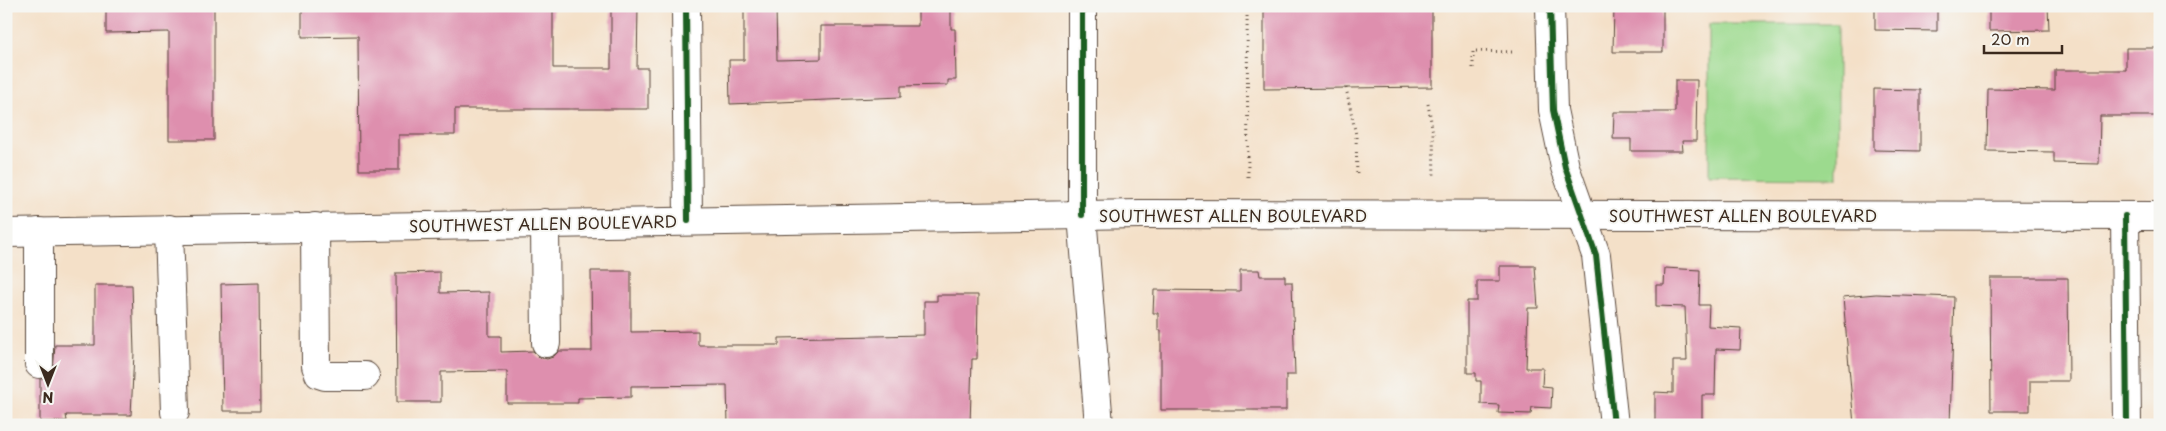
<svg xmlns="http://www.w3.org/2000/svg" width="2166" height="431" font-family="'Playpen Sans',sans-serif">
<style>
.green{fill:#9cda8e;stroke:#6c8256}
.building{fill:#de8fae}
.lines{fill:none;stroke-linecap:round;stroke-linejoin:round}
.minor-casing{stroke:#574538;stroke-width:30}
.major-casing{stroke:#574538;stroke-width:30}
.path{stroke:#574538;stroke-width:3;stroke-dasharray:1 4;stroke-linecap:butt}
.minor{stroke:#fff;stroke-width:28}
.major{stroke:#fff;stroke-width:28}
.cycleway-casing{stroke:#f6f6f2;stroke-width:9}
.cycleway{stroke:#1b5e20;stroke-width:6}
.labels{text-anchor:middle;dominant-baseline:central;stroke-width:4;stroke-linejoin:round;paint-order:stroke}
.street-label{font-size:16px;fill:#3b2a1e;stroke:#f6f6f2}
</style>
<rect width="100%" height="100%" fill="#f6f6f2"/>
<filter id="ink" filterUnits="userSpaceOnUse"><feTurbulence type="fractalNoise" baseFrequency=".02" numOctaves="2"/><feDisplacementMap in="SourceGraphic" scale="10" xChannelSelector="R" yChannelSelector="G"/><feConvolveMatrix kernelMatrix="1 2 1 2 8 2 1 2 1" color-interpolation-filters="sRGB"/></filter>
<filter id="wash" filterUnits="userSpaceOnUse"><feTurbulence type="fractalNoise" baseFrequency=".0096" numOctaves="4" result="noise"/><feDisplacementMap in="SourceGraphic" scale="20" xChannelSelector="R" yChannelSelector="G"/><feGaussianBlur stdDeviation="1.12" result="paint"/><feColorMatrix in="noise" values="0 0 0 0 0 0 0 0 0 0 0 0 0 0 0 0 0 1.4 0 .05"/><feComposite in="paint" operator="in"/></filter>
<g filter="url(#wash)">
<rect width="100%" height="100%" fill="#f4e0c8"/>
<path class="green" d="M1709 24H1838V178L1709 177Z"/>
<g id="blocks">
<path class="building" d="M106 6H214V140H169V32L106 33Z
M302 6H553V68H611V6H638L637 68H648V109H455V135H399V170H359L358 36 302 37Z
M744 6H776L777 60 821 59V26H918V6H951V29H955L956 80H948V85L901 86V97L730 104 729 60H744Z
M1270 6H1432V87L1264 89V11L1270 10Z
M1614 6H1663V52H1613Z
M1875 6H1937V31L1875 30Z
M1989 6H2048L2049 30 1989 31Z
M2126 48H2160V116H2100L2099 164 2054 163V152L1987 151 1988 89 2055 90V70H2126Z
M1675 80H1697L1696 141H1682L1683 151H1631V139H1613L1614 112H1675Z
M1874 89 1920 90V151L1874 150Z
M1500 266H1535L1538 308H1528L1526 368H1543L1542 386 1552 387 1551 408 1532 407 1531 414 1498 413 1499 405 1481 404V381H1476V373H1467V301H1477V281H1500Z
M1665 268 1700 270 1699 305H1709L1708 326 1741 328 1740 350 1716 349 1715 395H1702V423L1655 422V392L1673 393V361H1687L1685 307 1656 306V285H1664Z
M1240 270H1259L1260 276H1285V282H1292L1295 375H1286V410H1161V330H1158V313H1153L1154 290 1240 291Z
M591 271H631V332L698 331V345H779V338L924 335V301H937V295H978L977 359H972L970 425H728L727 385 631 386V397L578 398V403H507V371L441 372V402H397L396 273 440 272V293L489 292V336H501V352L533 351 539 357 547 359 553 357 559 351H592Z
M1990 278H2068L2069 381H2030V411H1991Z
M259 283 260 411H223L221 284Z
M95 285H132L134 353 131 415H66L67 421 40 422V379L49 377 53 371 55 345H95Z
M1876 294 1954 297 1950 425 1892 423 1854 425 1843 297Z"/>
</g>
</g>
<g filter="url(#ink)">
<use href="#blocks" fill-opacity="0" stroke="#574538" stroke-width="1"/>
<g class="lines">
<defs>
<path id="minor" d="M686 6 688 220
M1550 6 1553 110 1565 167 1596 255 1614 425
M2125 216 2127 425
M545 223 546 343
M315 227 316 366 319 374 325 376H365
M169 229 175 412
M39 232V364"/>
<path id="major" d="M1082 6V215L1099 425
M6 233 1140 214 2160 216"/>
</defs>
<use href="#minor" class="minor-casing"/>
<use href="#major" class="major-casing"/>
<path class="path" d="M1247 6 1248 178
M1473 68V51L1514 52
M1346 88 1356 135 1357 177
M1428 104 1433 133 1434 178"/>
<use href="#minor" class="minor"/>
<use href="#major" class="major"/>
<defs>
<path id="cycleway" d="M686 6 688 220
M1082 6V215
M1550 6 1553 110 1565 167 1596 255 1614 425
M2125 216 2127 425"/>
</defs>
<use href="#cycleway" class="cycleway-casing"/>
<use href="#cycleway" class="cycleway"/>
</g>
</g>
<g class="labels">
<g class="street-label">
<text x="1233" y="215">SOUTHWEST ALLEN BOULEVARD</text>
<text x="1743" y="215">SOUTHWEST ALLEN BOULEVARD</text>
<text transform="translate(543 223) rotate(-1)">SOUTHWEST ALLEN BOULEVARD</text>
</g>
</g>
<rect width="2166" height="431" fill="none" stroke="#f6f6f2" stroke-width="25"/>
<g transform="translate(48 384) rotate(180)" stroke="#f6f6f2" stroke-width="4" paint-order="stroke">
<path d="M0-4L9 19L0 12L-9 19Z" fill="#3b2a1e"/>
<text y="-8" font-size="14" font-weight="bold" text-anchor="middle" fill="#3b2a1e">N</text>
</g>
<path d="M1984 45v8h78v-8" fill="none" stroke="#3b2a1e" stroke-width="2.5"/>
<text x="1991" y="45" font-size="15" fill="#3b2a1e" stroke="#f6f6f2" stroke-width="4" paint-order="stroke">20 m</text>
</svg>
